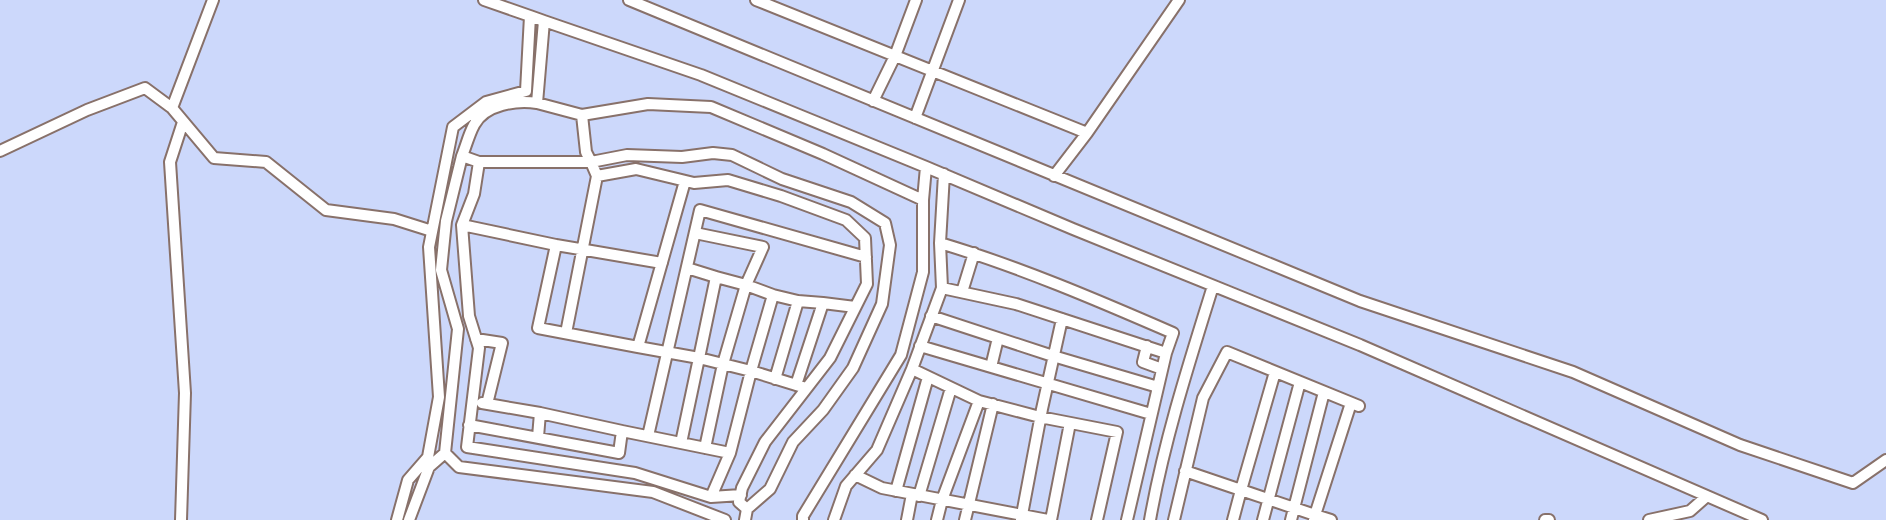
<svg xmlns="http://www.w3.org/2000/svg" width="1886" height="520" font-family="Figtree,sans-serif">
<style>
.water{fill:#ccd8fb}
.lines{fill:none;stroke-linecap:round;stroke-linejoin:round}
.lane-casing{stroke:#88716a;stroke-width:14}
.lane{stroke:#fff;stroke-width:10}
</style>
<rect width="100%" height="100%" fill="#fbf5f4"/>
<path class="water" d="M0 0H1886V520H0Z"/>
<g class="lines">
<defs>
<path id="lane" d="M213 0 172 108 214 158 266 162 326 210 394 219 432 231
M484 0 530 16
M629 0 1360 301 1573 372 1740 445 1853 483 1886 460
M756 0 1087 133 1054 176
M873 101 895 56 916 0
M582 115 586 152 591 162H479L474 194 462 225 469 316 479 348 467 447 635 473 711 497 741 495
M915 118 959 0
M1087 133 1179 0
M0 151 87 110 145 88 172 108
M462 156C466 146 469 134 474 125 485 104 517 100 537 103
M479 162 462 156 446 221 441 270 458 329 445 453 459 467 653 492 725 520
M923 200 823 154 711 107 648 104 582 115 537 103 544 21 701 75 926 167 1073 229 1360 345 1762 520
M462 225 556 245 538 328 638 347
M695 233 763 247 746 285 773 295
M940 243C1020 267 1097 300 1173 333L1166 353 1016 304 942 288 940 243 944 174
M556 245 662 263
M687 268 716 277 699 358 723 364 705 448
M716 277 746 285 723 364 751 371 773 295 798 301 775 379
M962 292 974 253
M823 303 855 307
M931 316 1053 356 1158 387
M566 333 597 176
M476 339 502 343 487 404
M920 346 1151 414
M1147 346 1143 362 1162 369
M991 367 998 338
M912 369 979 401 1040 417 1117 432 1097 520
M796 385 823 303 798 301
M482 403 540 413
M469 425 619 453 622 431 540 413 538 437
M622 431 730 453
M648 436 700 210 866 257
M681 443 699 358 638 347 685 181
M1185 471 1241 490 1275 372
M855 475 882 488 1048 520
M896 491 928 377
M919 496 951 388
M711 497 730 453 751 371 806 388
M181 520 185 393 170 162 183 122
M397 520 408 480 428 457 439 397 429 247 453 127 486 102 526 91 530 16 544 21
M409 520 429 467 445 453
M745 520 747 509 770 489 793 442 823 410 853 368 882 304 890 245 885 223 851 202 782 179 732 155 713 153 682 157 627 155 591 162 597 176 636 169 694 183 728 180 781 196 846 220 865 238 867 284 830 358 765 442 742 488 739 502 747 509
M803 520V516L901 355 923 272V200L926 167
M834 520 846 486 877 450 912 369 942 288
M907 520 912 494
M937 520 942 500 979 401
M965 520 993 404
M1021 520 1042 409 1062 319
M1051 520 1070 423
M1127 520 1166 353
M1150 520C1164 441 1189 363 1213 286
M1174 520 1203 398 1227 352 1359 406
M1233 520 1241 490 1315 515 1351 403
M1263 520 1300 382
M1291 520 1324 392
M1314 520 1315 515 1331 520
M1545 520H1549
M1649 520 1690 511 1707 496"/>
</defs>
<use href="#lane" class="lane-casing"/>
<use href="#lane" class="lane"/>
</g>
</svg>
